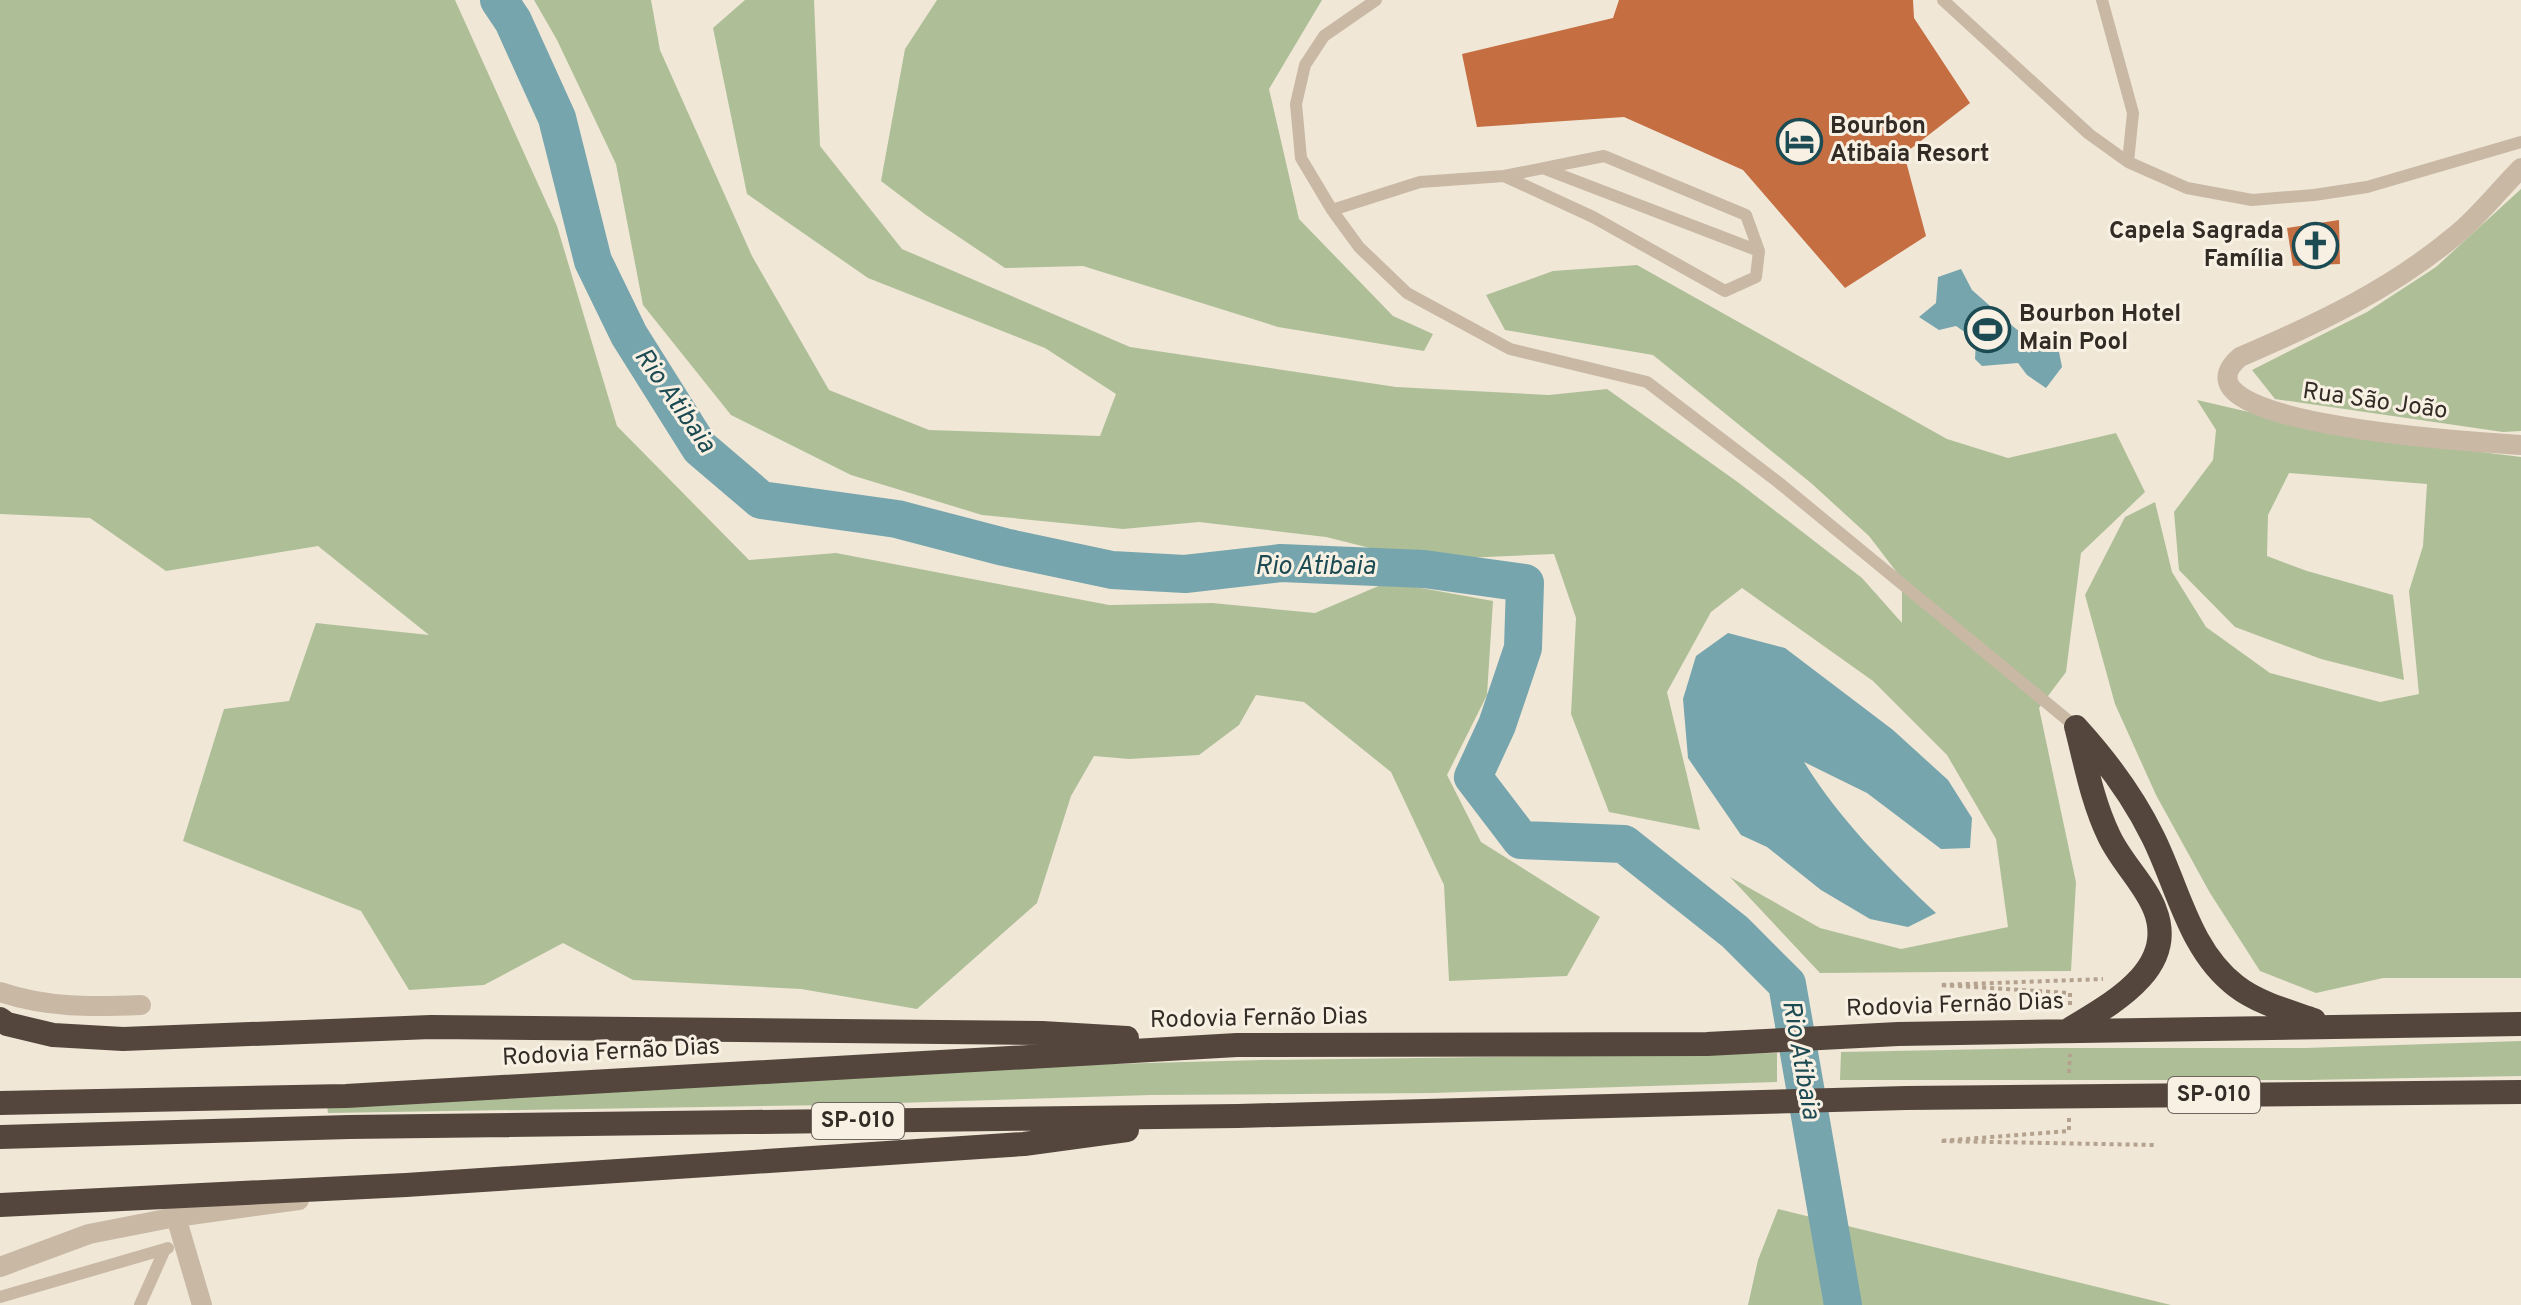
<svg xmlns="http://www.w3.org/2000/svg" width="2521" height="1305" font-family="Overpass,sans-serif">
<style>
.green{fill:#aebf98}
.water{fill:#77a5ad}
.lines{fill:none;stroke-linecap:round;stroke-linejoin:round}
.river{stroke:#77a5ad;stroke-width:38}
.building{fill:#c56e41}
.path{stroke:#b4a28e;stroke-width:4;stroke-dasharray:4 4;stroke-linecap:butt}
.lane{stroke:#c8b8a4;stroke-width:12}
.street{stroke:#c8b8a4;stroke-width:20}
.highway{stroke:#54463d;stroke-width:24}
.labels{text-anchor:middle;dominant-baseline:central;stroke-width:6;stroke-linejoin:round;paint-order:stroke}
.shield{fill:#f8f1e3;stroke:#6e665e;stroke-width:2}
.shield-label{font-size:22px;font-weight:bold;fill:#332b25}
.poi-label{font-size:24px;font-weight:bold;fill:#332b25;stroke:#f8f1e3;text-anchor:start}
.street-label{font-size:24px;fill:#332b25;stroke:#f8f1e3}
.water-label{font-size:26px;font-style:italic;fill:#1c4b54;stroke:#f8f1e3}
</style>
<rect width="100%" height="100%" fill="#f0e7d7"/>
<path class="green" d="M0 0H455L557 226 617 426 749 560 836 553 1109 605 1212 603 1315 613 1388 582 1493 601 1487 695 1447 775 1481 842 1600 917 1567 976 1449 981 1444 885 1391 772 1304 702 1256 695 1239 725 1199 755 1129 759 1094 756 1071 796 1037 903 917 1009 801 989 633 980 563 943 484 985 409 990 361 911 183 841 224 709 289 701 316 623 429 635 318 546 166 571 90 518 0 514Z
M534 0H651L660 50 752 256 829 390 929 430 1100 436 1116 394 1045 348 868 278 747 194 713 28 745 0H814L820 146 902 249 1130 347 1396 387 1549 395 1607 389 1739 483 1862 578 1902 623V579L1869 536 1811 483 1653 355 1505 330 1486 295 1553 271 1637 265 1947 439 2008 458 2116 433 2145 492 2081 553 2066 672 2039 708 2076 882 2071 971 1820 973 1730 877 1820 928 1901 949 2008 927 1996 839 1947 755 1873 681 1742 588 1711 612 1667 692 1700 830 1609 812 1571 714 1576 618 1554 554 1418 560 1326 537 1199 522 1123 529 982 515 851 475 731 415 643 305 616 164 557 40Z
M937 0H1322L1269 89 1299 219 1393 316 1433 334 1424 351 1278 327 1083 266 1005 268 926 215 881 181 905 49Z
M2521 189V431L2503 432 2275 399 2252 370 2367 312 2436 267Z
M2197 400 2353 436 2521 457V978H2383L2316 993 2260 971 2210 893 2156 795 2115 704 2085 595 2125 517 2155 502 2172 572 2206 627 2270 673 2380 702 2419 694 2409 591 2423 546 2427 484 2289 473 2268 515 2267 556 2307 571 2393 595 2404 680 2321 659 2235 627 2179 570 2174 512 2213 460 2216 430Z
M2521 1041V1076L2307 1080H1840L1841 1052 2044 1048H2305Z
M1777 1053V1082L1432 1093 1151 1095 833 1105 328 1113 327 1106 960 1068 1261 1060Z
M1778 1209 2171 1305H1748L1758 1260Z"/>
<path class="water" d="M1961 269 1972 290 2015 328 2037 345 2058 347 2062 367 2046 388 2027 375 2018 363 1982 366 1975 359 1976 340 1956 326 1939 330 1919 317 1936 303 1938 277Z
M1728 633 1785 648 1893 730 1948 780 1972 818 1970 848 1941 849 1867 793 1804 762C1840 820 1886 866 1936 913L1908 927 1870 919 1821 890 1767 847 1741 835 1688 758 1683 699 1696 656Z"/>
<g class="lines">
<path class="river" d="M499 0 513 21 557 118 593 261 629 335 700 448 761 500 897 519 1004 547 1112 570 1185 574 1281 563 1424 569 1525 583 1523 648 1497 725 1473 777 1521 840 1624 844 1735 932 1787 984 1843 1305"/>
</g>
<path class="building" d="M1619 0H1913L1914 18 1970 103 1904 154 1926 236 1845 288 1743 170 1624 117 1477 127 1462 54 1613 18Z
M2339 220 2340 264 2293 266 2287 228Z"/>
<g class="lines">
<path class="path" d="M2070 1005V993L1940 985 2103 979
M2069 1073 2070 1054
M2069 1118V1131L1940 1141 2155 1145"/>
<path class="lane" d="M1376 0 1324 36 1305 65 1296 104 1301 158 1332 210 1359 247 1407 293 1510 349 1647 382 1778 482 2076 727
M1943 0 2089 134 2128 162 2187 188 2252 200 2314 195 2367 187 2521 142
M2102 0 2133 113 2128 162
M1545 169 1759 251
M1332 210 1420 182 1504 176 1604 156 1746 215 1759 251 1756 277 1725 291 1593 217 1504 176
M0 1297 165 1249
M140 1305 165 1249 168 1248"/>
<path class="street" d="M2521 168C2500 189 2480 215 2457 234 2392 289 2317 324 2240 357 2159 426 2495 443 2521 445
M0 992C47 1008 92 1007 141 1005
M176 1217 202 1305
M0 1267 89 1234 176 1217 299 1200"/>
<path class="highway" d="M2076 727C2107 761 2133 796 2153 837 2178 887 2189 950 2236 986 2258 1003 2288 1011 2314 1020
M0 1019 7 1024 53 1035 123 1039 431 1027 1042 1033 1127 1038
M2070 1029C2111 1004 2178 969 2155 910 2146 885 2121 862 2109 836 2093 803 2086 766 2077 730
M0 1103 346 1096 1237 1045 1707 1044 1898 1034 2521 1024
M0 1137 349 1127 1238 1116 1906 1098 2521 1092
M0 1205 406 1185 1024 1144 1127 1130"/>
</g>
<defs>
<symbol id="hotel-ring" viewBox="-11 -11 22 22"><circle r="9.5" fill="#f8f1e3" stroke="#1c4b54" stroke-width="1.5"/><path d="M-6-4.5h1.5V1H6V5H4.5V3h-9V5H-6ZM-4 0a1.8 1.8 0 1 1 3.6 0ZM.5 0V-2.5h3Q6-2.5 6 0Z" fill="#1c4b54"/></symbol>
<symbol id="church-ring" viewBox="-11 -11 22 22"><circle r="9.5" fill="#f8f1e3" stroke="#1c4b54" stroke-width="1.5"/><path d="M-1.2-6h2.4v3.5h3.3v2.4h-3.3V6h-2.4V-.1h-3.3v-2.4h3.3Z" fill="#1c4b54"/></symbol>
<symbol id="stadium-ring" viewBox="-11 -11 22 22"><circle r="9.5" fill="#f8f1e3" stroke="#1c4b54" stroke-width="1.5"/><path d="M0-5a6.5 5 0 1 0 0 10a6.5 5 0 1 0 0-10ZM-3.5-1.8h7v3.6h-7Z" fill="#1c4b54"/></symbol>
</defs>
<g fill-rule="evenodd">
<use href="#hotel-ring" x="1774" y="116" width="51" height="51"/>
<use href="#church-ring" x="2290" y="220" width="51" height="51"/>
<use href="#stadium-ring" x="1962" y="304" width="51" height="51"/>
</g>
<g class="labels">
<g class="shield">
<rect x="2168" y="1077" width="92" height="36" rx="6"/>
<rect x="812" y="1103" width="92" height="36" rx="6"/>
</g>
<g class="shield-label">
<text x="2214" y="1095">SP-010</text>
<text x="858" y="1121">SP-010</text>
</g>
<g class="poi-label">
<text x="1830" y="127">Bourbon<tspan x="1830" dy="28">Atibaia Resort</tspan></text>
<text x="2284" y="232" text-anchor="end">Capela Sagrada<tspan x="2284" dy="28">Família</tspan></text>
<text x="2019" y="315">Bourbon Hotel<tspan x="2019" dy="28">Main Pool</tspan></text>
</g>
<g class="street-label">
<text transform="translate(2375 402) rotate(8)">Rua São João</text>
<text transform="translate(1955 1006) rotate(-2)">Rodovia Fernão Dias</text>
<text transform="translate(1259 1019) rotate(-1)">Rodovia Fernão Dias</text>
<text transform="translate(611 1053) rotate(-3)">Rodovia Fernão Dias</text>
</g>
<g class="water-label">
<text transform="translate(674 401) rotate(55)">Rio Atibaia</text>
<text x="1315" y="567">Rio Atibaia</text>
<text transform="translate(1800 1060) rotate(80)">Rio Atibaia</text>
</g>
</g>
</svg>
